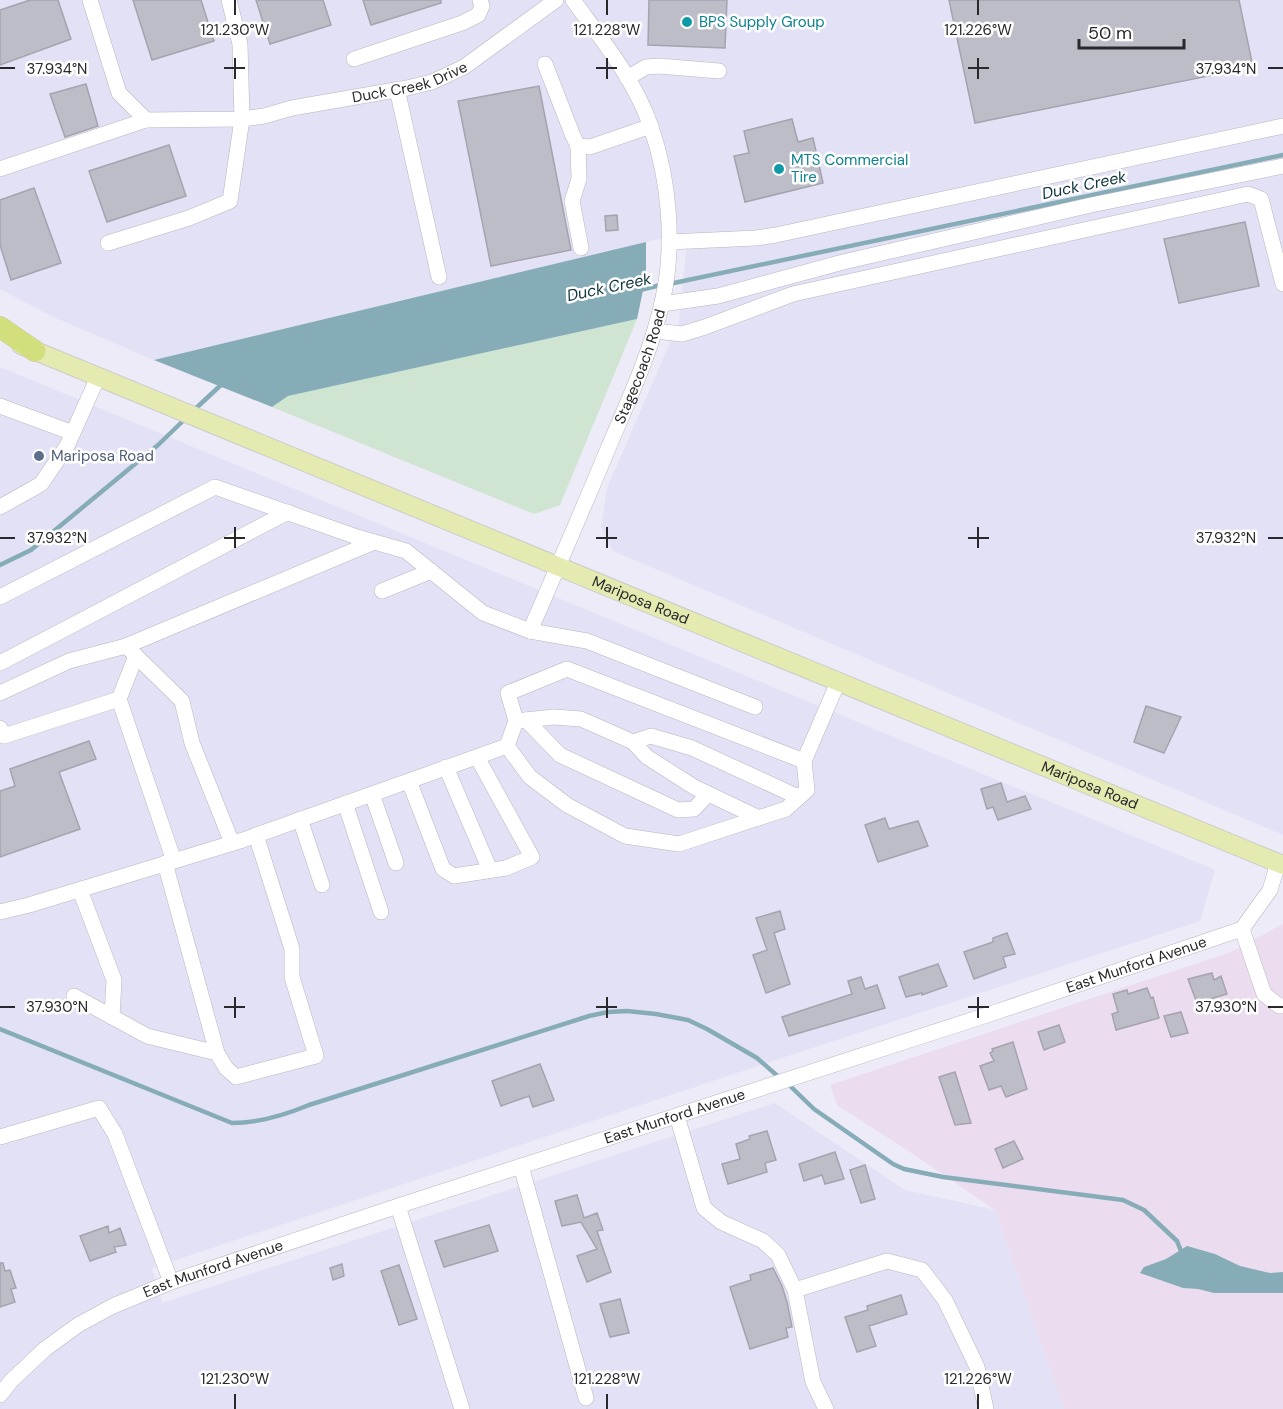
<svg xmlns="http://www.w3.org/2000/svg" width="1283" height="1409" font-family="'DM Sans',sans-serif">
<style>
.commercial{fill:#ecdcef}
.built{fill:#e3e1f5}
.green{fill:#cfe5d2}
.water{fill:#86adb7}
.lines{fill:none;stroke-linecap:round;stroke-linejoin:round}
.stream{stroke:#86adb7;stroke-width:4.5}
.building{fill:#bdbdc8;stroke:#a4a3ae;stroke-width:1.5}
.minor-casing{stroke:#b7b6c2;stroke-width:16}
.major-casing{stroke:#cccccd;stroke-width:20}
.highway-casing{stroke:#cccccd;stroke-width:22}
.minor{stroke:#fff;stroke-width:15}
.major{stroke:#e5ebb0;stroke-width:18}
.highway{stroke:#d3de7c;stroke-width:21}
.ticks{fill:none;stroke:#29292d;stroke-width:2}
.culture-dot{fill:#0f9aa8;stroke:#fff;stroke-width:2}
.service-dot{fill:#5c6f8a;stroke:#fff;stroke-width:2}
.labels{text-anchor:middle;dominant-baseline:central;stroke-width:5;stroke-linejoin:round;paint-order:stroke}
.culture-label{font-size:15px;fill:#0d838f;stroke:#fff;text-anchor:start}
.street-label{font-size:15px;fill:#29292d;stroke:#fff}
.service-label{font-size:15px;fill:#4e5e75;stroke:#fff;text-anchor:start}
.water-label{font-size:16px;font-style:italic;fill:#0d343c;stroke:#fff}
.ticks-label{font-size:15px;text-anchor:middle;fill:#29292d;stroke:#fff;stroke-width:5;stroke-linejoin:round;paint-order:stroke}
</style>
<rect width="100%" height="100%" fill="#ecebf7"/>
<path class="commercial" d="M1283 924V1409H1064L995 1210 913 1154 837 1105 830 1085 1231 952Z"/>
<path class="built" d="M0 0H1283V835L613 551 601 527 607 488 679 322 688 232 154 360 53 317 0 289Z
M0 367 1215 870 1200 921 788 1056 152 1268 162 1303 775 1103 905 1190 995 1210 1064 1409H0Z"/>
<path class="green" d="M637 319 560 505 534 514 272 407 288 396Z"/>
<path class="water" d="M646 242V276L637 319 288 396 272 407 154 360Z
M1187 1246 1215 1254 1240 1266 1270 1273 1283 1272V1293H1214L1198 1289 1183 1288 1140 1273 1144 1267 1166 1259Z"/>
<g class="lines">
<path class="stream" d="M669 284 1283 155
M640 290 661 285
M193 411 222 384 225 383
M0 565 31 550 158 445 185 419
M0 1029 232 1123C259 1123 285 1115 309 1105L589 1016 608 1012 627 1011 656 1014 688 1020 707 1029 757 1058 781 1079
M788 1084 814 1109 893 1164 904 1169 943 1177 1123 1200 1144 1210 1177 1241 1183 1256"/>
</g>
<path class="building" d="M30 0H58L71 39 0 65V10Z
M133 0H201L214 41 152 60Z
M256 0H323L331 25 270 44Z
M363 0H441V3L371 25Z
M649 0H727L725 48 648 45Z
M949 0H1239L1253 67 975 123Z
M86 84 98 126 65 137 50 94Z
M539 86 571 250 491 266 458 101Z
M792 119 798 142 813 138 823 183 745 202 734 156 749 153 744 131Z
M169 145 186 196 107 222 89 171Z
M34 188 61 263 11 280 0 245V200Z
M617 215 618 230 606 231 605 216Z
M1245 222 1259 286 1179 303 1164 239Z
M1146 706 1181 717 1164 753 1134 742Z
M89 741 96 759 59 772 80 829 0 857V791L15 786 10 769Z
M1001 783 1007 802 1025 796 1031 809 998 820 993 807 987 809 981 789Z
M885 818 889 829 918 821 928 846 878 862 865 825Z
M780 911 785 929 774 933 790 984 766 993 753 955 767 950 756 918Z
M1007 933 1015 954 1003 957 1006 967 974 979 964 952 993 942V938Z
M938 964 947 986 922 995V993L906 997 899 977Z
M1212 973 1214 980 1221 976 1227 994 1197 1003 1188 979Z
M861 977 865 989 877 985 885 1008 789 1036 782 1017 852 994 848 981Z
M1147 988 1151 998 1153 997 1159 1018 1116 1030 1112 1014 1118 1012 1113 994 1127 990 1128 994Z
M1181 1012 1188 1033 1171 1037 1164 1016Z
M1059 1025 1065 1042 1044 1050 1038 1032Z
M1013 1042 1027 1089 1006 1097 1001 1086 989 1090 980 1066 994 1061 990 1053 993 1051 992 1049Z
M540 1064 554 1100 533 1107 529 1096 501 1106 492 1081Z
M955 1072 971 1123 955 1125 939 1077Z
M767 1131 776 1160 765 1163 767 1172 728 1184 722 1164 740 1159 736 1144 750 1139 749 1136Z
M1014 1141 1023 1159 1003 1168 995 1149Z
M835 1152 844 1179 825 1184 822 1175 804 1181 799 1164Z
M865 1165 875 1199 861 1203 850 1170Z
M577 1195 584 1218 597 1213 603 1230 597 1231 611 1272 587 1282 577 1256 597 1249 581 1222 562 1226 555 1201Z
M489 1225 498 1251 444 1267 435 1241Z
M108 1226 109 1233 120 1228 126 1245 114 1247 116 1252 90 1261 80 1236Z
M0 1263H3L5 1271 10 1270 16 1288 11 1289 15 1302 0 1307Z
M342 1264 344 1276 333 1280 330 1268Z
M399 1265 417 1319 399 1325 381 1271Z
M773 1268 782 1286 787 1302 792 1327 786 1328 788 1337 750 1349 730 1287 751 1280 750 1275Z
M901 1295 907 1314 869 1326 876 1346 857 1352 845 1317 868 1310 867 1306Z
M620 1299 629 1333 610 1337 600 1304Z"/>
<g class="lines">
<defs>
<g id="minor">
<path d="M90 0 119 93 146 120"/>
<path d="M354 59 462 23 478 15 482 6 480 0"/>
<path d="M545 64 573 136 578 146 590 147 651 126"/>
<path d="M627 78 646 67 659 66 719 71"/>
<path d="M397 89 439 277"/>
<path d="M578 146 579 179 572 201 581 248"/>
<path id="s1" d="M0 169 146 120 242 119 264 116 292 108 407 88 432 82 464 67 556 0"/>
<path d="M669 242 756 238 776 235 1283 126"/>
<path d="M108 243 189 218 230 201 242 119 240 44 229 0"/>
<path d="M662 304 718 296 843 262 1091 205 1283 166"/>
<path d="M655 331 682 334 705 327 793 294 1248 194 1261 199 1283 284"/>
<path d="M0 406 73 433"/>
<path d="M0 507 41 484 67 446 98 377"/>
<path d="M382 591 431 571"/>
<path id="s2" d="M0 597 215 487 357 537 406 551 483 613 530 631C556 571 582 511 607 451 628 401 652 351 663 298 675 244 669 179 651 127 635 80 602 40 573 0"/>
<path d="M530 631 587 641 755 707"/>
<path d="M0 663 288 512"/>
<path d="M0 693 69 661 126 646"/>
<path d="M119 699 136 656"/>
<path d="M526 720 560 755 678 810 694 809 708 794"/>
<path d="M516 721 554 717 581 719 633 742 651 736 692 748 798 797"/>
<path d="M0 728 4 736 119 699 174 861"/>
<path d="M633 742 647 757 694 787 759 818"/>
<path d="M507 746 530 777 567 805 625 836 679 844 786 809 807 790 804 761"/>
<path d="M446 767 490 870"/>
<path d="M409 781 443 869 454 876 506 868 532 857 477 757"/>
<path d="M372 794 396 863"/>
<path d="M345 803 381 912"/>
<path d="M300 819 322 885"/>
<path d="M232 843 192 743 182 701 126 646 374 542"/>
<path d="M165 863 217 1053"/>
<path d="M80 890 114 980 112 1017"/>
<path d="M0 912 29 905 243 840 507 746 516 721 508 693 567 669 804 761 838 682"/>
<path d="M1242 929 1264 994 1279 1006H1283"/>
<path d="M74 996 147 1036 217 1053 226 1068 236 1077 316 1056 292 977V949L256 835"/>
<path d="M677 1116 704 1208 721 1222 763 1241 778 1255 795 1290 813 1382 826 1409"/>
<path d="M0 1137 99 1108 115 1134 171 1282"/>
<path d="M521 1166 586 1398"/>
<path d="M398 1206 462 1409"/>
<path d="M795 1290 887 1261 922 1270 945 1300 977 1367 986 1409"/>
<path id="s3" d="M0 1395 11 1381 45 1349 78 1325 113 1306 171 1282 398 1206 990 1014 1242 929 1270 890 1278 863"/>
</g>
<g id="major">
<path id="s4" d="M21 345 1283 865"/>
</g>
<path id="highway" d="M0 327 35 351"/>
</defs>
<use href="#minor" class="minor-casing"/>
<use href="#major" class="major-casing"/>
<use href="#highway" class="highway-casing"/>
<use href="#minor" class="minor"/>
<use href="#major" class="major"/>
<use href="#highway" class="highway"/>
</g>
<path class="ticks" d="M235 0V15M607 0V15M978 0V15M235 58V79M607 58V79M978 58V79M0 68H15M224 68H245M596 68H617M968 68H989M1268 68H1283M235 527V548M607 527V548M978 527V548M0 538H15M224 538H245M596 538H617M968 538H989M1268 538H1283M235 997V1018M607 997V1018M978 997V1018M0 1007H15M224 1007H245M596 1007H617M968 1007H989M1268 1007H1283M235 1394V1409M607 1394V1409M978 1394V1409"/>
<g class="culture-dot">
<circle cx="687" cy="22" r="6"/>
<circle cx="779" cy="169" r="6"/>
</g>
<circle class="service-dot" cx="39" cy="456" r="6"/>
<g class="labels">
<g class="culture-label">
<text x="699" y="22">BPS Supply Group</text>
<text x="791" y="160">MTS Commercial<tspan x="791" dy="17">Tire</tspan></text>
</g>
<g class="street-label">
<text stroke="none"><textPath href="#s1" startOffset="422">Duck Creek Drive</textPath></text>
<text stroke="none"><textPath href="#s2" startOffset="879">Stagecoach Road</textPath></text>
<text stroke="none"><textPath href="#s4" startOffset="670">Mariposa Road</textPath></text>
<text stroke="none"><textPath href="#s4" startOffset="1156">Mariposa Road</textPath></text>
<text stroke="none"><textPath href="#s3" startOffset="1224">East Munford Avenue</textPath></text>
<text stroke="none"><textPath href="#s3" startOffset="738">East Munford Avenue</textPath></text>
<text stroke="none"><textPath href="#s3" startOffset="252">East Munford Avenue</textPath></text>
</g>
<g class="service-label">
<text x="51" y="456">Mariposa Road</text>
</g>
<g class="water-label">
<text transform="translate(1084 185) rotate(-12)">Duck Creek</text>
<text transform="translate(609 287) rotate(-12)">Duck Creek</text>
</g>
</g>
<g class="ticks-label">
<text x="235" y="35">121.230°W</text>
<text x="607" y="35">121.228°W</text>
<text x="978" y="35">121.226°W</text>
<text x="57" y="74">37.934°N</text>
<text x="1226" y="74">37.934°N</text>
<text x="57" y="543">37.932°N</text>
<text x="1226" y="543">37.932°N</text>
<text x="57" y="1012">37.930°N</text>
<text x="1226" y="1012">37.930°N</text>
<text x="235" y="1384">121.230°W</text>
<text x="607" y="1384">121.228°W</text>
<text x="978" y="1384">121.226°W</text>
</g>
<path d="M1079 39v9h105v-9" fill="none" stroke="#29292d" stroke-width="3"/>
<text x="1088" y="39" font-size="18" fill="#29292d" stroke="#ffffff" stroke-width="4.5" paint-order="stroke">50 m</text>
</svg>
